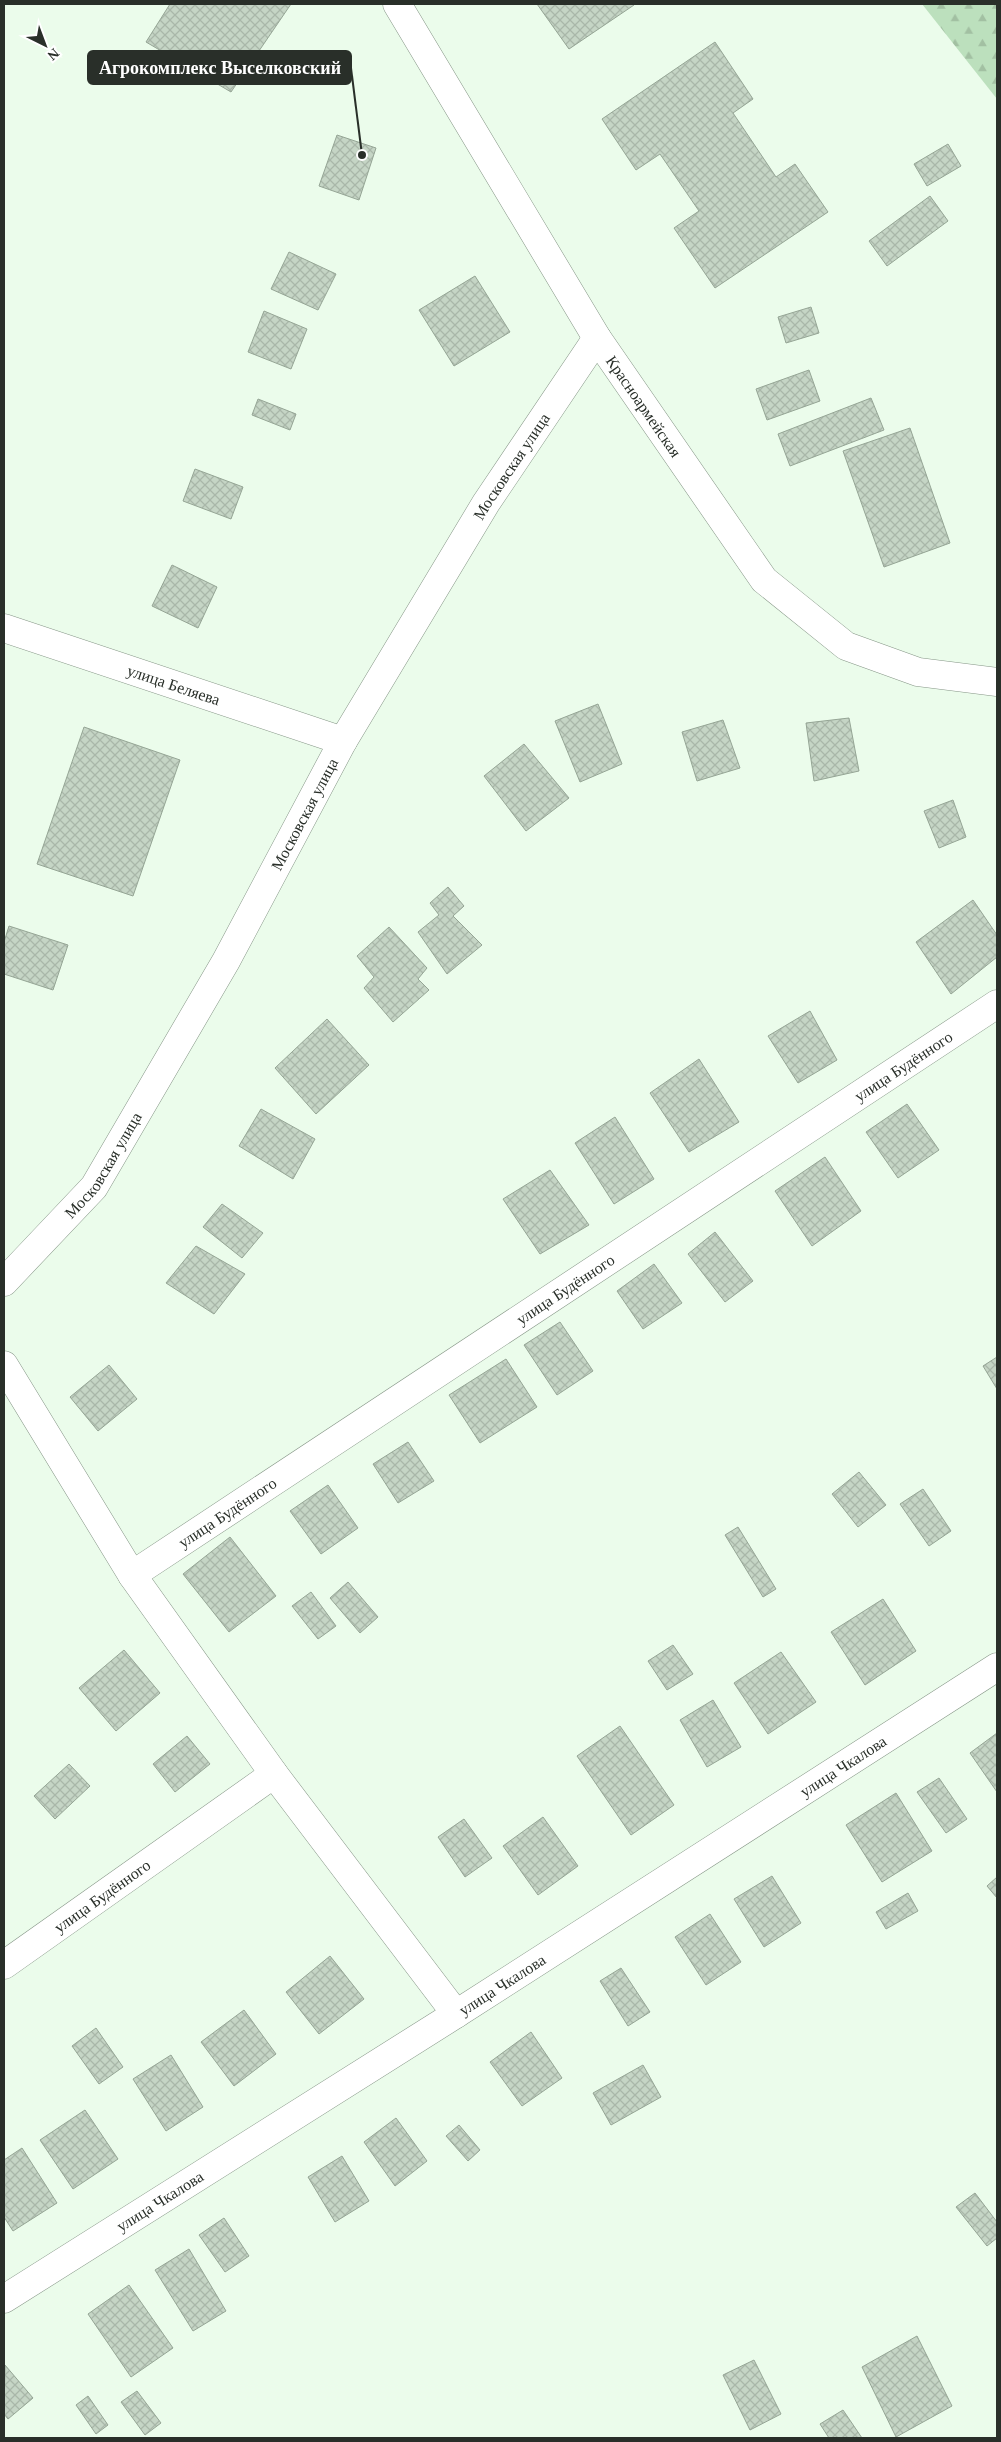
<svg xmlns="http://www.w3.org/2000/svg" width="1001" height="2442" font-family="Georgia,serif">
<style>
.forest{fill:url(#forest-firs)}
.building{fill:url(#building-cross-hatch);stroke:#95a595}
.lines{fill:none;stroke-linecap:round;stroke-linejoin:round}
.minor-casing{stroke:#869687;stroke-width:29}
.tertiary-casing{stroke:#869687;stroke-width:29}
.minor{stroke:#fff;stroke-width:28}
.tertiary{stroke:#fff;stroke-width:28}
.labels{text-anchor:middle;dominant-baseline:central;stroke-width:4.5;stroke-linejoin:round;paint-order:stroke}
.street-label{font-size:16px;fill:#292f29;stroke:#fff}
.leader{fill:none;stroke:#292f29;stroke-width:2}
.callout-dot{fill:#292f29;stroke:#fff;stroke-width:2}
.callout{fill:#292f29;stroke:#292f29;stroke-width:2}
.callout-label{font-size:18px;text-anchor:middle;font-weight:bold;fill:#fff}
</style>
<defs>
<pattern id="forest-firs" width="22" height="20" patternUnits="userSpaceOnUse" patternTransform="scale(1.25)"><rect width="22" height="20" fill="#bce0bd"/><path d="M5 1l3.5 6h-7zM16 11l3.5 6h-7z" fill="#a2c0a2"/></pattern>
<pattern id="building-cross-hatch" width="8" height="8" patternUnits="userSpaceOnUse" patternTransform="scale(1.25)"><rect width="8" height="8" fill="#c5d5c5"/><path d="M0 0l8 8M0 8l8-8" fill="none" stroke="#a9b7a9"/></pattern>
</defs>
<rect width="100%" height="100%" fill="#ebfceb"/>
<path class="forest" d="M922 4H997V99Z"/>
<path class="building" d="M170 4H291L231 92 146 42Z
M537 4H633L634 5 569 49Z
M715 42 753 99 733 113 776 177 795 164 828 212 715 288 674 228 699 211 660 154 636 170 602 119Z
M337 135 376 148 359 200 319 186Z
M948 144 961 166 927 186 914 164Z
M930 196 948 221 887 266 869 241Z
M289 252 336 274 318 310 271 289Z
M475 276 510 332 454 366 419 310Z
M811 307 819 333 786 343 778 317Z
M264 311 307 329 291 369 248 352Z
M809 370 820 401 767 420 756 389Z
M871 398 884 430 790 466 778 434Z
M258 399 296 414 290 430 252 415Z
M910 428 950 543 884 567 843 451Z
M195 469 243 487 231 519 183 501Z
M172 565 217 587 198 628 152 606Z
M598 704 622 764 580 782 555 721Z
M849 718 859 771 814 781 806 723Z
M723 720 740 768 697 781 682 732Z
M84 727 180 760 133 896 37 864Z
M524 744 569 798 526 831 484 776Z
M953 800 966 837 939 848 924 811Z
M448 887 464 906 453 916 482 945 447 974 418 932 439 915 430 903Z
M973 900 997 935V957L951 994 916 942Z
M9 926 68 945 53 990 4 974V942Z
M389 927 427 968 418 979 429 990 393 1022 364 988 374 977 357 956Z
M810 1011 837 1060 798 1083 768 1036Z
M327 1019 369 1065 316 1114 275 1068Z
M699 1059 739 1122 689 1152 650 1093Z
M907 1104 939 1150 898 1178 866 1132Z
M261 1109 315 1139 293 1179 239 1146Z
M615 1117 654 1179 614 1204 575 1143Z
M825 1157 861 1211 812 1246 775 1191Z
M550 1170 589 1225 540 1254 503 1199Z
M222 1204 263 1233 242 1258 203 1227Z
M715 1232 753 1281 725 1302 688 1254Z
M196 1246 245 1274 214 1314 166 1283Z
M654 1264 682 1303 643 1329 617 1291Z
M560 1322 593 1371 557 1395 524 1345Z
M997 1357V1389L983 1366Z
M506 1359 537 1407 480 1443 449 1395Z
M109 1365 137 1399 98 1431 70 1397Z
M408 1442 434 1481 398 1503 373 1464Z
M859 1472 886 1505 858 1527 832 1494Z
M328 1485 358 1528 321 1554 290 1511Z
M923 1489 951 1531 929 1546 900 1504Z
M738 1527 776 1589 763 1597 725 1535Z
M230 1537 276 1596 229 1632 183 1574Z
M348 1582 378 1617 360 1633 330 1598Z
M311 1592 336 1626 318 1639 292 1606Z
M883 1599 916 1651 865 1685 831 1632Z
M673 1645 693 1674 667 1690 648 1661Z
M124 1650 160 1693 116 1731 79 1688Z
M781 1652 816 1702 768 1734 734 1683Z
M713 1700 741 1747 707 1767 680 1720Z
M620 1726 674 1805 631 1835 577 1756Z
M997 1733V1792L970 1753Z
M187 1736 210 1764 175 1792 153 1764Z
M69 1764 90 1786 55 1819 34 1796Z
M939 1778 967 1819 946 1833 917 1792Z
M896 1793 932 1851 882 1882 846 1825Z
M543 1817 578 1866 538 1895 503 1846Z
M464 1819 492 1858 465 1877 438 1837Z
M772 1876 801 1923 764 1947 734 1899Z
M997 1877V1898L987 1886Z
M908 1893 918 1911 886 1929 876 1912Z
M710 1914 741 1962 706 1985 675 1937Z
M330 1956 364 1999 319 2034 286 1992Z
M621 1968 650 2012 628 2026 600 1981Z
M244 2010 276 2054 234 2086 201 2042Z
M96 2028 123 2067 99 2084 72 2046Z
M531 2032 562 2078 522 2106 490 2062Z
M171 2055 203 2107 166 2131 133 2079Z
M643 2065 661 2097 611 2125 593 2093Z
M85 2110 118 2159 73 2189 40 2140Z
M396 2118 427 2161 395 2186 364 2142Z
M459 2125 480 2150 468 2161 446 2136Z
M22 2148 57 2203 13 2231 4 2217V2160Z
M342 2156 369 2201 335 2222 308 2177Z
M975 2193 997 2222V2238L987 2246 956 2207Z
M224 2218 249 2256 225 2272 199 2235Z
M189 2249 226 2311 193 2331 155 2270Z
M129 2285 173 2348 131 2377 88 2314Z
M917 2336 952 2406 896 2437 862 2367Z
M754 2360 781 2414 750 2430 723 2375Z
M5 2365 33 2398 8 2419 4 2414Z
M137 2391 161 2423 145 2435 121 2402Z
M88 2396 108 2425 96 2434 76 2405Z
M843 2410 862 2438H829L820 2424Z"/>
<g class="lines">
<defs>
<g id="minor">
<path id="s1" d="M4 628 343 741"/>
<path id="s2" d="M4 1282 94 1187 226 961 343 741 486 503 597 338"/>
<path d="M4 1365 132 1575 274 1774 456 2014"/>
<path id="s3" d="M132 1575 997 1004"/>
<path id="s4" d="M4 1965 274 1774"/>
<path id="s5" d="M4 2299 456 2014 997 1667"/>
</g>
<g id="tertiary">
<path id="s6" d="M397 4 597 338 764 580 846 646 918 672 997 682"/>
</g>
</defs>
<use href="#minor" class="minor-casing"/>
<use href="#tertiary" class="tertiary-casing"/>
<use href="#minor" class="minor"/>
<use href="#tertiary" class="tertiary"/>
</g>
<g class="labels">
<g class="street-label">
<text stroke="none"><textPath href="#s6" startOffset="472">Красноармейская</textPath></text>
<text stroke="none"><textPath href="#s2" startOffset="964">Московская улица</textPath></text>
<text stroke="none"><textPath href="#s1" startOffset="179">улица Беляева</textPath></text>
<text stroke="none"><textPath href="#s2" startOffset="559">Московская улица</textPath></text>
<text stroke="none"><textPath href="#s3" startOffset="924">улица Будённого</textPath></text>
<text stroke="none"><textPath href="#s2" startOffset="154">Московская улица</textPath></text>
<text stroke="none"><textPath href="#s3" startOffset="519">улица Будённого</textPath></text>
<text stroke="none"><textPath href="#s3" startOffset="114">улица Будённого</textPath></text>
<text stroke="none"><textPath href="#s5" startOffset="994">улица Чкалова</textPath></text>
<text stroke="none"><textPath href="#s4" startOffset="120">улица Будённого</textPath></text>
<text stroke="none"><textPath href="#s5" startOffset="589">улица Чкалова</textPath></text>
<text stroke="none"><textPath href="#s5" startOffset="184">улица Чкалова</textPath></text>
</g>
</g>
<path class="leader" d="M362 155L351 68"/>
<circle class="callout-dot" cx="362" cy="155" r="5"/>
<rect class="callout" x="88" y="51" width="263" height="33" rx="5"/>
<g class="callout-label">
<text x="220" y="74">Агрокомплекс Выселковский</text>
</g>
<rect width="1001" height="2442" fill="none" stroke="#292f29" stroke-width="10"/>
<g transform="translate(45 45) rotate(138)" stroke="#ffffff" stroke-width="4" paint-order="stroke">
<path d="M0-4L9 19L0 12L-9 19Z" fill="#292f29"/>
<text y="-8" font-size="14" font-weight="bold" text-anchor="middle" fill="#292f29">N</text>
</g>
</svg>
